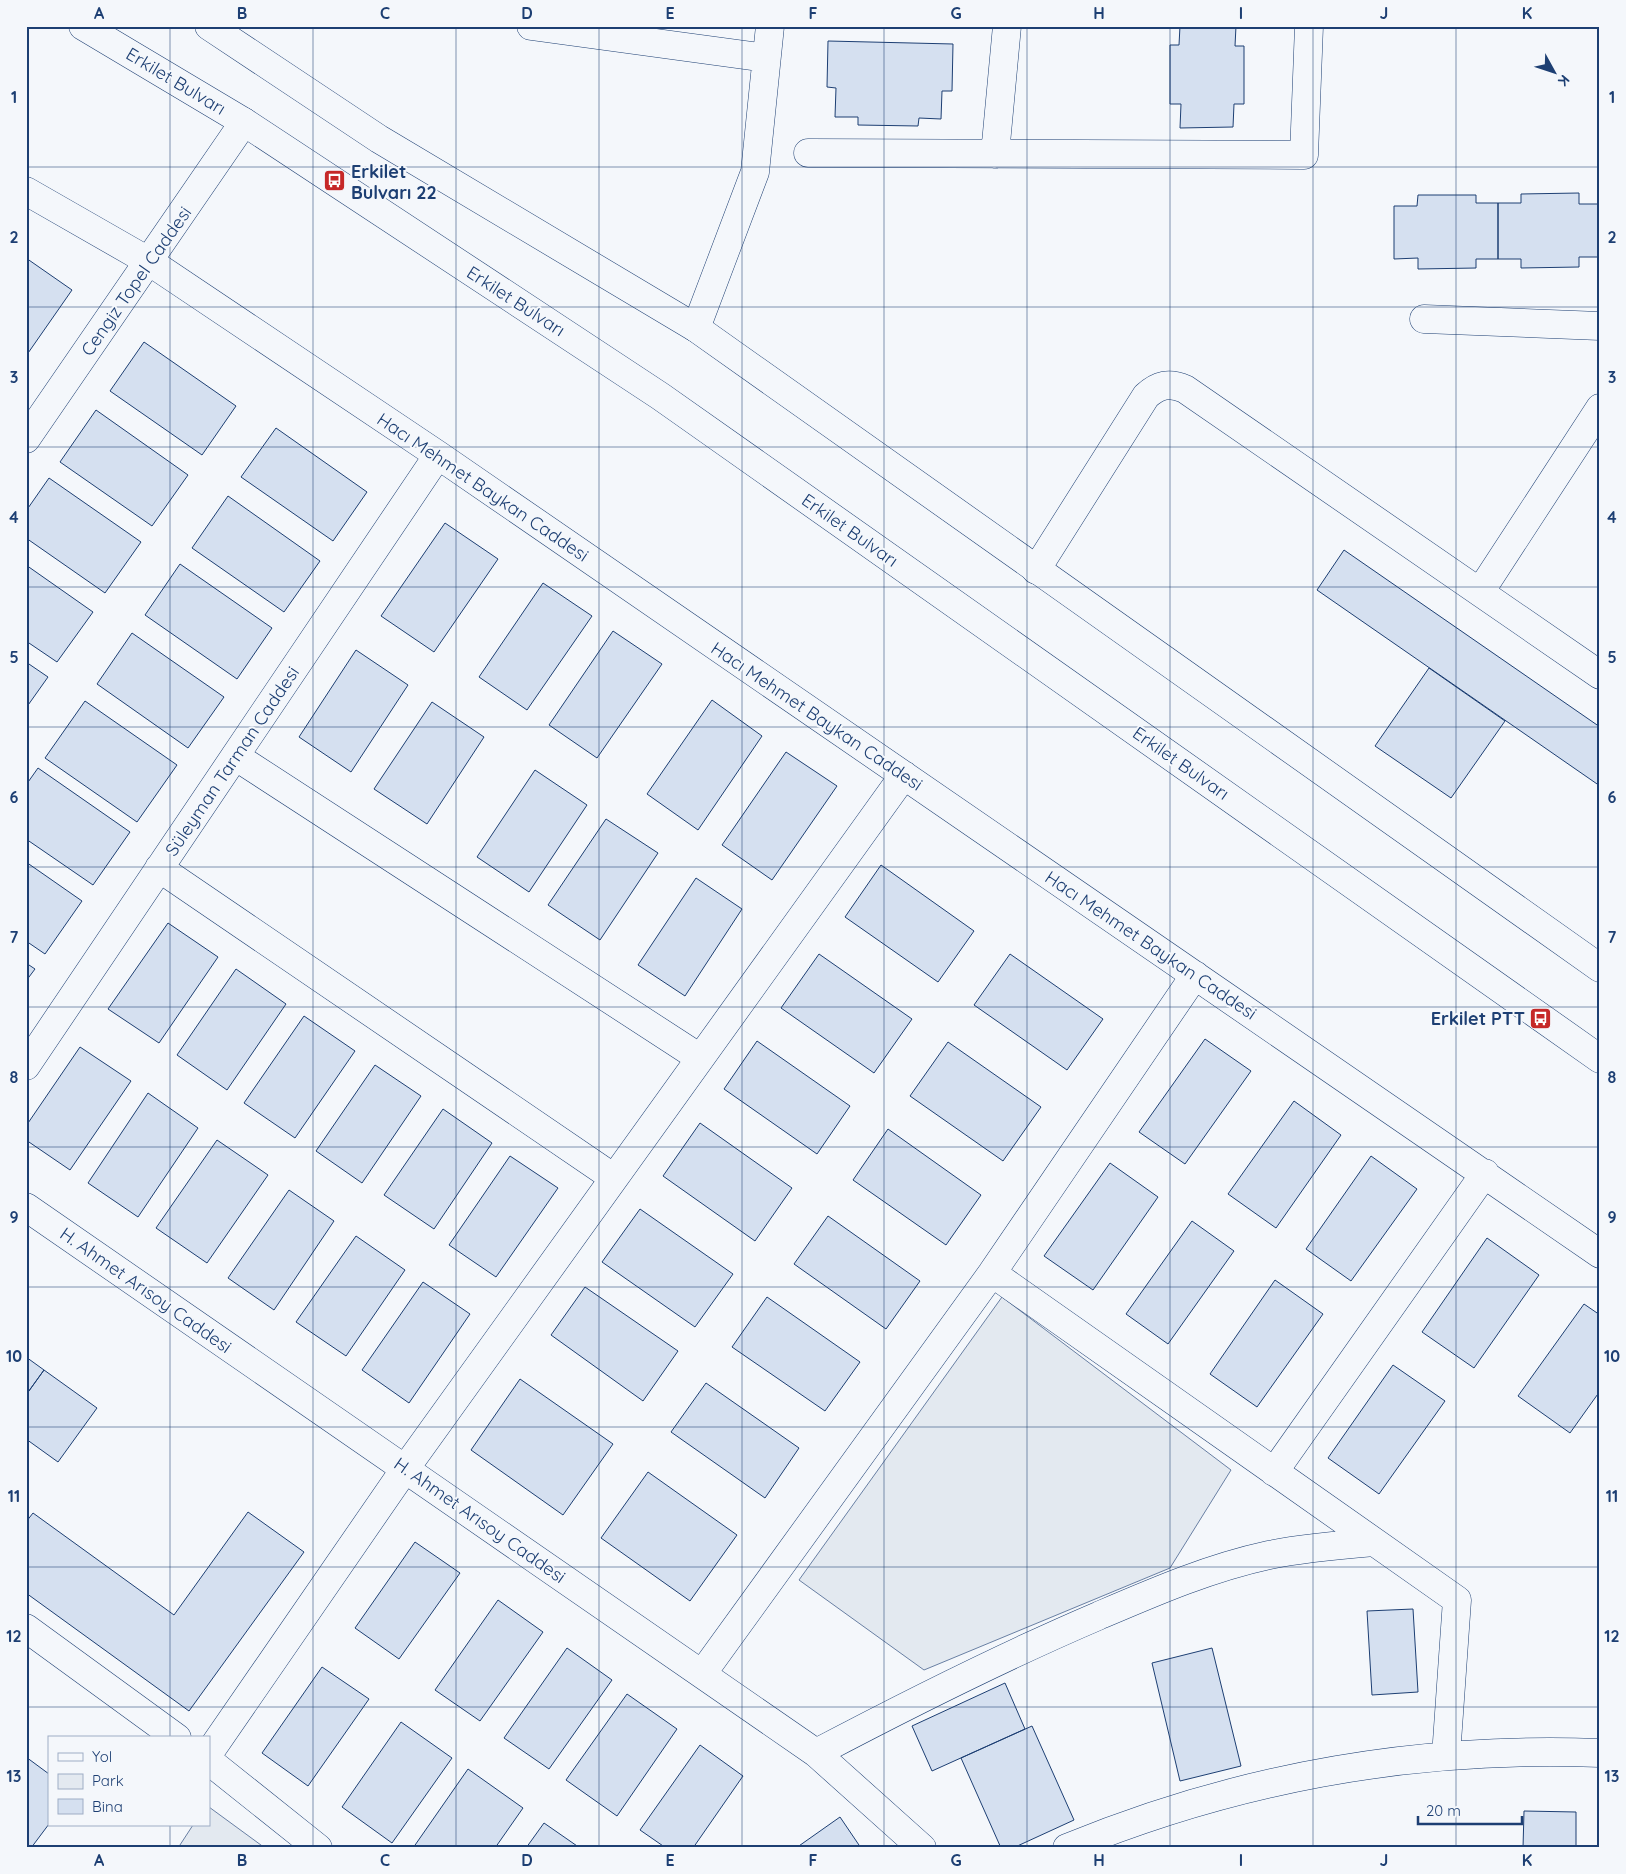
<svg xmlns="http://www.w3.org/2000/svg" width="1626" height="1874" font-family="Quicksand,sans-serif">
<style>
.green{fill:#e3e9f0;stroke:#687fa3}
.building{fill:#d5e0f0;stroke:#1d3f73}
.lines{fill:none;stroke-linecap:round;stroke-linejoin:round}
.minor-casing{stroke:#1d3f73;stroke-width:29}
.major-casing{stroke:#1d3f73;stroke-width:29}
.minor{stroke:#f4f7fb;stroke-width:28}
.major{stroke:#f4f7fb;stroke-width:28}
.grid{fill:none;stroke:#1d3f73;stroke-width:1;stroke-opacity:0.55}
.labels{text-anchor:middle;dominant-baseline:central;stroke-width:4;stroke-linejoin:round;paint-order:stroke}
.street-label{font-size:18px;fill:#1d3f73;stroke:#f4f7fb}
.poi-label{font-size:18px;font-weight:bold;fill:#1d3f73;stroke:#f4f7fb;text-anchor:start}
.neatline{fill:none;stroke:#1d3f73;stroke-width:2}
.grid-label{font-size:16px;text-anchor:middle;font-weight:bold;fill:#1d3f73}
</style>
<rect width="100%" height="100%" fill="#f4f7fb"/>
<path class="green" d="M1002 1297 1231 1470 1170 1568 924 1670 799 1580Z
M209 1807 265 1848H178L193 1825H209Z"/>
<path class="building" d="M1180 26H1236L1235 46H1244V104H1234L1233 127 1180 128 1181 104H1170V45H1179Z
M828 41 953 44 952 91H942L941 119 919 118 918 126 858 125V117H835L836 88 827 87Z
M1579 193V204H1600V257H1579V267L1521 268V259H1498V203H1521V194Z
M1418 195H1476V203H1498V259H1476V268L1418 269V258L1394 259V206H1417Z
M26 258 72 290 26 356Z
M144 342 236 406 202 455 110 391Z
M96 410 188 475 152 526 60 462Z
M276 428 367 492 333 541 241 477Z
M49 478 141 542 105 593 26 538V511Z
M228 496 320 561 284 612 192 548Z
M445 523 498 559 434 652 381 616Z
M1344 550 1600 727V786L1317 590Z
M180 564 272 628 237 679 145 615Z
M26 565 93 612 57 662 26 641Z
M543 583 592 616 527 710 479 677Z
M613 631 662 664 597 758 549 725Z
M132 633 224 697 188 748 97 684Z
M356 650 408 685 351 772 299 737Z
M26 662 48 677 26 708Z
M1429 668 1505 721 1451 798 1375 746Z
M712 700 762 736 698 830 647 794Z
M85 701 177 765 137 822 45 758Z
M432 702 484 737 427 824 374 789Z
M786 752 837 786 772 880 722 845Z
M38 768 130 832 93 885 26 839V785Z
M535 770 587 805 529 892 477 857Z
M606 819 658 853 600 940 548 905Z
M26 862 82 901 45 954 26 941Z
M881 865 974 931 938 982 845 917Z
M696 878 742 909 685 996 638 965Z
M168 923 218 957 159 1043 108 1009Z
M819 954 912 1019 874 1073 781 1008Z
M1010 954 1103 1019 1067 1070 974 1005Z
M26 963 35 969 26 981Z
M236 969 286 1004 227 1090 177 1055Z
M304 1016 355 1051 295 1138 244 1103Z
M1205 1039 1251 1071 1185 1164 1139 1132Z
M757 1041 850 1106 817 1154 724 1089Z
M948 1042 1041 1107 1003 1161 910 1096Z
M80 1047 131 1081 70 1170 26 1140V1126Z
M375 1065 421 1096 362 1183 316 1151Z
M148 1093 198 1128 138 1217 88 1183Z
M1294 1101 1341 1135 1276 1228 1228 1194Z
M443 1109 492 1143 434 1229 384 1195Z
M700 1123 792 1188 755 1241 663 1176Z
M888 1129 981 1195 946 1245 853 1180Z
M217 1140 268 1175 207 1263 156 1228Z
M510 1156 558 1188 496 1277 449 1245Z
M1371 1156 1417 1189 1351 1281 1306 1249Z
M1110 1163 1158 1197 1093 1290 1044 1256Z
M289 1190 334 1221 274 1310 228 1278Z
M640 1209 733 1274 695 1327 602 1262Z
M828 1216 920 1281 886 1329 794 1264Z
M1192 1221 1234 1251 1168 1344 1126 1314Z
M356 1236 405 1270 346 1356 296 1322Z
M1487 1238 1539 1275 1474 1368 1422 1332Z
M1275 1280 1323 1314 1257 1407 1210 1374Z
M423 1282 470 1314 409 1403 362 1370Z
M585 1287 678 1351 643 1401 551 1335Z
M767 1297 860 1362 825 1411 732 1347Z
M1584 1304 1600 1315V1391L1570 1433 1518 1396Z
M26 1357 44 1370 26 1395Z
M1393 1365 1445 1401 1379 1494 1328 1458Z
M44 1370 97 1408 58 1462 26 1439V1395Z
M520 1379 613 1444 563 1515 471 1450Z
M706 1383 799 1448 765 1498 671 1432Z
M648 1472 737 1535 690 1601 601 1538Z
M248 1512 304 1552 189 1711 26 1593V1522L33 1513 174 1615Z
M415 1542 460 1573 399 1659 355 1628Z
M498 1600 543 1632 480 1721 435 1690Z
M1413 1609 1418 1692 1372 1695 1367 1611Z
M567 1648 612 1680 549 1769 504 1738Z
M1212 1648 1241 1766 1180 1781 1152 1663Z
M322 1667 369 1699 308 1786 262 1753Z
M1005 1683 1025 1729 932 1771 912 1726Z
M627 1694 677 1729 617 1816 566 1780Z
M401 1722 452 1758 392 1843 342 1807Z
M1032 1726 1074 1820 1013 1848H1001L961 1758Z
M700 1745 743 1776 693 1848H666L640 1830Z
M26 1757 49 1774V1824L31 1848H26Z
M468 1769 523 1808 495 1848H413Z
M1524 1811 1576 1812V1848H1523Z
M840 1817 861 1848H796Z
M544 1823 580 1848H526Z"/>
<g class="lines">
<defs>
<path id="minor" d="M531 26 766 58
M808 153 1304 155 1309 26
M995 154 1007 26
M26 191 150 262 438 455 1600 1254
M1424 319 1600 326
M696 328 755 172 770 26
M26 439 244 122
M1036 570 1146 396C1158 385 1169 382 1185 389L1600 675
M1480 592 1600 408
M235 756 700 1058
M159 868 614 1178
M26 1066 438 455
M26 1207 816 1753 922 1848
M992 1273 1457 1600 1446 1756
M1274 1472 1485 1173
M26 1628 177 1738
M702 1674 992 1273 1195 975
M209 1753 405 1469 904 775
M816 1753C909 1704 1002 1657 1098 1616 1154 1592 1209 1568 1269 1555 1303 1548 1338 1545 1374 1542
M209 1761 318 1848
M1067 1848C1237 1778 1416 1746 1600 1753"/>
<path id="major" d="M83 26 244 122 660 396 1600 1059
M209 26 379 139 696 328 1600 968"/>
</defs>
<use href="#minor" class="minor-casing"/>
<use href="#major" class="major-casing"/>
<use href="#minor" class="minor"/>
<use href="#major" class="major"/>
</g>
<path class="grid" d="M170 26V1738M313 26V1848M456 26V1848M599 26V1848M742 26V1848M884 26V1848M1027 26V1848M1170 26V1848M1313 26V1848M1456 26V1848M26 167H1600M26 307H1600M26 447H1600M26 587H1600M26 727H1600M26 867H1600M26 1007H1600M26 1147H1600M26 1287H1600M26 1427H1600M26 1567H1600M26 1707H1600M170 1825V1848"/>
<defs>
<symbol id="bus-square" viewBox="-11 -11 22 22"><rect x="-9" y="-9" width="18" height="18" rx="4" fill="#c62828" stroke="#f4f7fb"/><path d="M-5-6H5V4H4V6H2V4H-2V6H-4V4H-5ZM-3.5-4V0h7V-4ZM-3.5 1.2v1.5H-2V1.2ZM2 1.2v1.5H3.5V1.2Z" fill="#fff"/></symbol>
</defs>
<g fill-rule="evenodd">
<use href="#bus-square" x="322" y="168" width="25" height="25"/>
<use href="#bus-square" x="1528" y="1006" width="25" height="25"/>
</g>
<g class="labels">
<g class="street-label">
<text transform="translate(176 81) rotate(31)">Erkilet Bulvarı</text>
<text transform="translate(136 281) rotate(-55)">Cengiz Topel Caddesi</text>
<text transform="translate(516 301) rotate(33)">Erkilet Bulvarı</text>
<text transform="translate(483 487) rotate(34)">Hacı Mehmet Baykan Caddesi</text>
<text transform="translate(850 530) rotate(35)">Erkilet Bulvarı</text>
<text transform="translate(817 716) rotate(34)">Hacı Mehmet Baykan Caddesi</text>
<text transform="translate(232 761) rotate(-56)">Süleyman Tarman Caddesi</text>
<text transform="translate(1181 763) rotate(35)">Erkilet Bulvarı</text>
<text transform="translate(1151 945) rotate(34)">Hacı Mehmet Baykan Caddesi</text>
<text transform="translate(146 1290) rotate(35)">H. Ahmet Arısoy Caddesi</text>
<text transform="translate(480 1520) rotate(35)">H. Ahmet Arısoy Caddesi</text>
</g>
<g class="poi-label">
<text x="351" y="171">Erkilet<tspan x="351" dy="21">Bulvarı 22</tspan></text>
<text x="1525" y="1018" text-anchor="end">Erkilet PTT</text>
</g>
</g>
<rect width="1626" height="1874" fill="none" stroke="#f4f7fb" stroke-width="55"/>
<rect x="48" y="1736" width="162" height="90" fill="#f4f7fb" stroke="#9eadc5"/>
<rect x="58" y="1753" width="25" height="8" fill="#f4f7fb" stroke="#9eadc5"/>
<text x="92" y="1762" font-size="15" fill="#1d3f73">Yol</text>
<rect x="58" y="1774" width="25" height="15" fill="#e3e9f0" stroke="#9eadc5"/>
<text x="92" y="1786" font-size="15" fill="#1d3f73">Park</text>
<rect x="58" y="1799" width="25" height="15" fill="#d5e0f0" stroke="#9eadc5"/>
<text x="92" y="1812" font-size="15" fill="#1d3f73">Bina</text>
<g transform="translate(1554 72) rotate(130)" stroke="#f4f7fb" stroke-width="4" paint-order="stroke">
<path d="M0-4L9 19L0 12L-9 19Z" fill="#1d3f73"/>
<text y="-8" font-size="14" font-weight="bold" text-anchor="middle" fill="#1d3f73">K</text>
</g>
<path d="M1418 1816v8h104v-8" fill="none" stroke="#1d3f73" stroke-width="2.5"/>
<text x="1426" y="1816" font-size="15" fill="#1d3f73" stroke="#f4f7fb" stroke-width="4" paint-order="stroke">20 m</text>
<rect x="28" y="28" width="1570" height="1818" class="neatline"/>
<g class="grid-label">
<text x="99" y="19">A</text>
<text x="242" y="19">B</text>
<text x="385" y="19">C</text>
<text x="527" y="19">D</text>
<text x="670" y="19">E</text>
<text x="813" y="19">F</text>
<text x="956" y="19">G</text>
<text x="1099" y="19">H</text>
<text x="1241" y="19">I</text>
<text x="1384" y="19">J</text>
<text x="1527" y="19">K</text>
<text x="14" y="103">1</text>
<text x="1612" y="103">1</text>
<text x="14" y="243">2</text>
<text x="1612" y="243">2</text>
<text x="14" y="383">3</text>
<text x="1612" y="383">3</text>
<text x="14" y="523">4</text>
<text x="1612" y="523">4</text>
<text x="14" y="663">5</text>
<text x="1612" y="663">5</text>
<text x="14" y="803">6</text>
<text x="1612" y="803">6</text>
<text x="14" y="943">7</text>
<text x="1612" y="943">7</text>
<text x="14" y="1083">8</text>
<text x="1612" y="1083">8</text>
<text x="14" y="1223">9</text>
<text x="1612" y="1223">9</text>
<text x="14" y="1362">10</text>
<text x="1612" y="1362">10</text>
<text x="14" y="1502">11</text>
<text x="1612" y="1502">11</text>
<text x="14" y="1642">12</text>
<text x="1612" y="1642">12</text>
<text x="14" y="1782">13</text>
<text x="1612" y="1782">13</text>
<text x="99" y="1866">A</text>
<text x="242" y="1866">B</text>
<text x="385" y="1866">C</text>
<text x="527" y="1866">D</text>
<text x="670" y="1866">E</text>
<text x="813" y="1866">F</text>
<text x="956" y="1866">G</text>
<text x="1099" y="1866">H</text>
<text x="1241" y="1866">I</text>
<text x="1384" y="1866">J</text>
<text x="1527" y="1866">K</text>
</g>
</svg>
